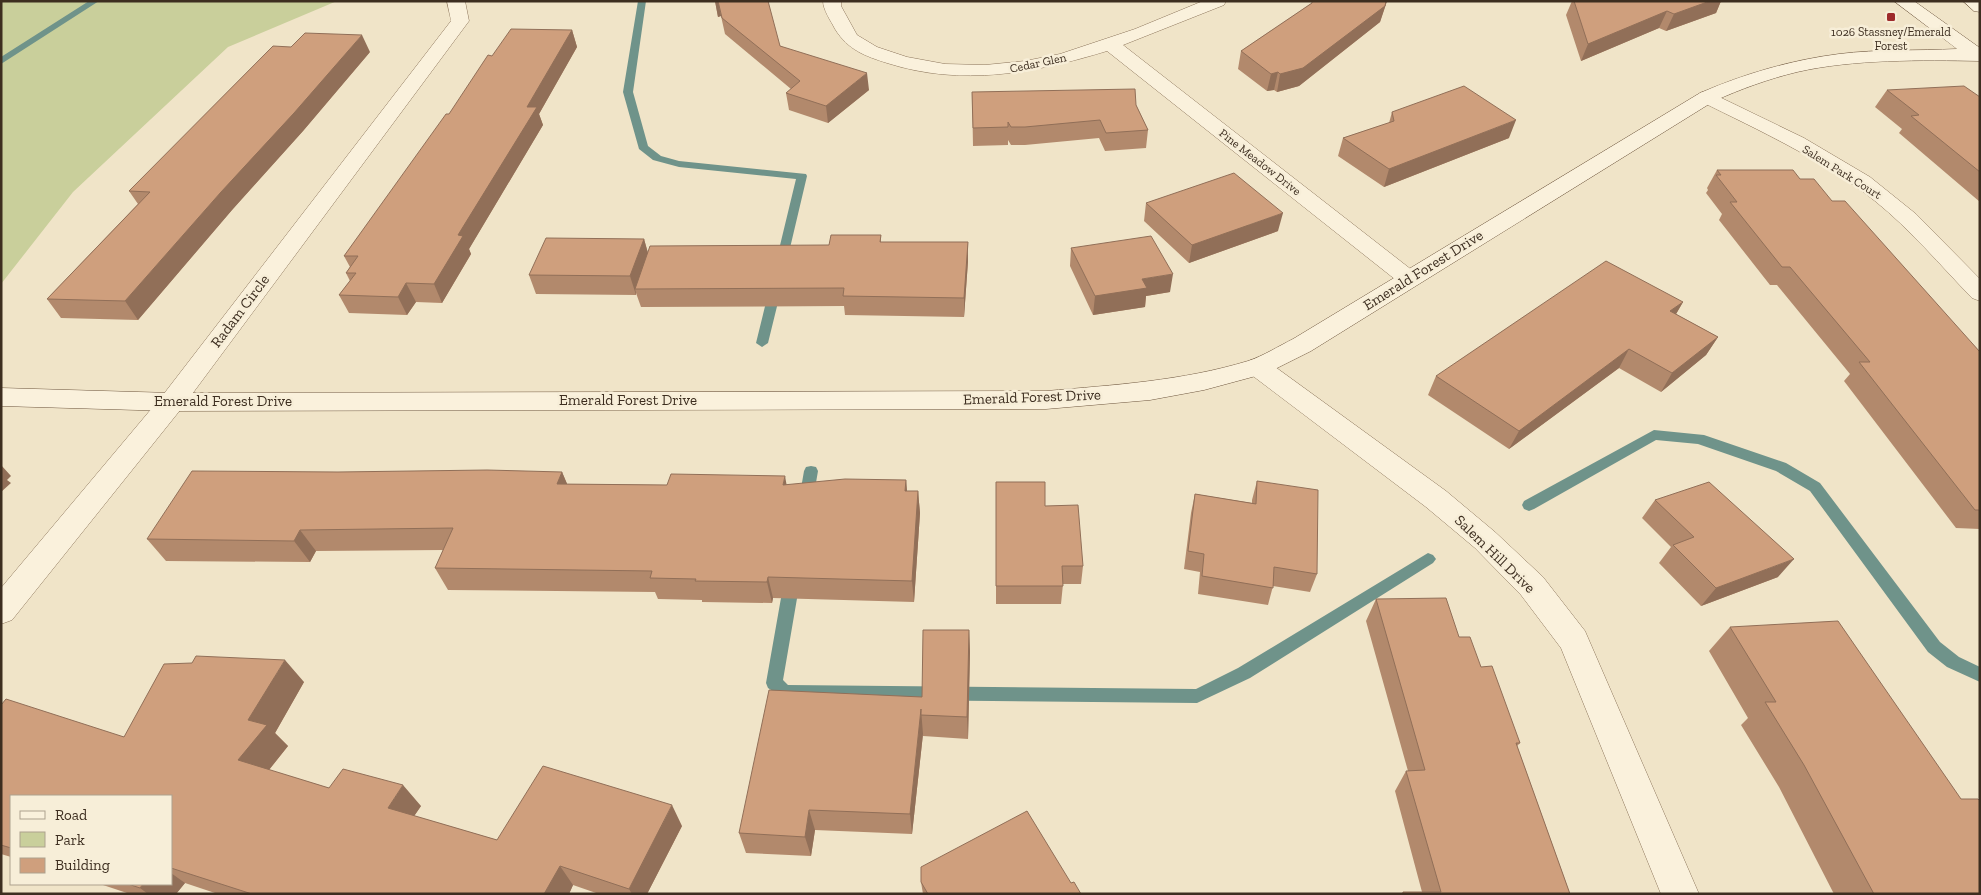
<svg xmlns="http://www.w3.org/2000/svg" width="1981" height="895" font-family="'Zilla Slab',serif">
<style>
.green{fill:#c9cf9b}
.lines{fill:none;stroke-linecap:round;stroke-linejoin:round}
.stream{fill:#6f938a;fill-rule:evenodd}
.street-casing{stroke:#8d765c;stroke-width:1}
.secondary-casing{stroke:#6f573f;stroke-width:1}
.street{fill:#faf1dc;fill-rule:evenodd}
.secondary{fill:#faf1dc;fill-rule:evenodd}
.wall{fill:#b2896c}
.shaded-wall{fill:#916f58}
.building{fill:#cf9f7d;stroke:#916f58}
.poi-dot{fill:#9e2a2b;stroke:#f7eed8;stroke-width:2}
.labels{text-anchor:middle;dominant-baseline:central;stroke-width:5;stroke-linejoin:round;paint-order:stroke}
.far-poi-label{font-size:12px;fill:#3d2e20;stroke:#f7eed8}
.far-street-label{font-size:12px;fill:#3d2e20;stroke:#f7eed8}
.street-label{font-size:15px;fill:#3d2e20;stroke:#f7eed8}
</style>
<rect width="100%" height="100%" fill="#f0e4c8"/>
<path class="green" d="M1 1H337L228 47 73 192 1 284Z"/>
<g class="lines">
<path class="stream" d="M89 1H99L1 64V57Z
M638 1H646L633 92 648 146 661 156 679 161 806 174 807 176 786 265 782 266 776 262 796 179 679 167 653 160 639 149 623 92Z
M775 286 781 290 768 343 762 347 756 343 769 290Z
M1654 430 1704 435 1786 463 1820 483 1940 642 1959 657 1980 667V682L1947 667 1928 652 1810 491 1776 471 1698 444 1656 440 1534 509 1529 511 1524 509 1522 505 1524 501Z
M811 466 816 467 818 471 813 500 811 504 806 505 801 504 799 500 804 471 806 467Z
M1428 553 1433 555 1436 559 1433 563 1250 678 1197 703 785 699 768 688 766 683 784 581 787 577 792 575 797 577 800 581 783 680 788 685 1196 689 1238 668Z"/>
<defs>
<path id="street" d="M447 1H465L469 21 466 25 181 409 12 620 1 624V588L163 395 451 21Z
M823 1H841V6L857 35 877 47 907 57 945 64 985 65 1025 61 1060 54 1135 29 1203 1H1226L1224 5 1123 45 1417 274 1421 279 1417 284 1409 286 1401 284 1107 51C1035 73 962 87 887 63 865 56 848 50 835 29 831 21 823 10 823 1Z
M1707 91 1804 138 1870 177 1916 214 1980 279V301L1972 298C1940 265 1911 230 1875 201 1822 159 1760 131 1700 101L1697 97 1700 93Z
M1258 358 1267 361 1446 491 1495 532 1543 577 1585 631 1699 894H1661L1561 648 1521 595 1475 548 1426 507 1249 373 1245 367 1249 361Z"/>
<path id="secondary" d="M1894 1H1914L1980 48V61C1922 60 1853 59 1797 72 1768 79 1741 89 1714 101L1311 351 1267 373 1204 390 1150 400 1046 409 172 411 1 406V388L172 393 1046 391C1114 385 1182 381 1248 361 1263 356 1279 346 1293 339L1700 93C1744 74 1791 60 1839 54 1878 49 1918 51 1957 49Z
M1963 1H1980V12L1974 11Z"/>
</defs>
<use href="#street" class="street-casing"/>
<use href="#secondary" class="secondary-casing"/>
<use href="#street" class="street"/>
<use href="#secondary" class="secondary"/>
</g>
<path class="wall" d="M715 1 780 46 869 90 828 123 789 110 786 93 791 89 725 34 721 16 718 17Z
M1312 1H1387L1380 22 1299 86 1277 92 1274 90 1267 91 1238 69 1241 51 1312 3Z
M1572 1H1721L1716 13 1666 31 1659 28 1581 61 1566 15Z
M572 30 577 47 539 114 543 125 469 249 471 254 442 303 416 302 407 315 349 313 339 295 350 281 346 273 350 267 344 256 492 56Z
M370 52 303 131 232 210 138 320 61 318 47 299 138 204 129 191Z
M1887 90 1980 97V202L1899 133 1902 129 1875 107Z
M972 92 1136 105 1148 130 1146 148 1105 151 1099 138 1025 145H1011L1008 140V145L973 146Z
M1392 112 1509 138 1384 187 1338 156 1343 138 1389 123Z
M1717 170 1800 179 1832 201 1980 352V529L1956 528 1844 381 1850 374 1777 285H1770L1719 220 1722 214 1706 193 1708 190 1707 188Z
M1146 203 1278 231 1189 263 1144 221Z
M881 235V242H968V261L964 317 845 315 844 306 641 307 636 293V295L536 294 529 275 644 239 648 253 829 245Z
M1071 248 1170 292 1146 296 1145 307 1093 315 1070 266Z
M1683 302 1676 314 1718 337 1706 355 1661 392 1619 368 1509 449 1428 395 1436 376Z
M338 472H562L567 484 667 485H787L906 480 907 491H918L920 513 914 602 773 598 772 603 702 602V600L658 599 655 592 448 590 435 568 443 550 316 551 310 562 166 561 147 539Z
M1257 481 1317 574 1310 592 1273 586 1268 605 1198 594 1200 572 1184 569 1191 513 1195 494 1252 503V500Z
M996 482 1083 566 1081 584H1063L1061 604H996Z
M1655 500 1778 577 1701 606 1659 563 1671 547 1642 518Z
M1376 599 1459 637 1481 667 1520 743 1517 746 1570 894H1402L1403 892H1422L1395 791 1406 771H1408L1366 621Z
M1730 627 1961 799 1980 894H1834L1779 787 1741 725 1748 718 1709 651Z
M969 630 970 652 968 739 923 736V734L912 834 815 830 811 856 746 853 739 833 922 697Z
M192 663 304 682 275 733 288 746 269 770 329 788 421 806 414 816 497 840 682 826 647 894H599L573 885 569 894H218L185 883 176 894H130L100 884H171V796H11V857L1 854V705L124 737Z
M921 882 1071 883 1081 894H923Z"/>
<path class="shaded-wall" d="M715 1H718L721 16 718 17Z
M1386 1H1387L1380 22 1299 86 1277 92 1280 74Z
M1710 1H1721L1716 13 1666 31 1674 14Z
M1667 11 1659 28 1581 61 1588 44Z
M572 30 577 47 539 114 543 125 469 249 471 254 442 303 434 284 458 235 527 107Z
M362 35 370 52 303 131 232 210 138 320 125 301 221 192Z
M1278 72 1274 90 1267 91 1271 74Z
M867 73 869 90 828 123 826 106Z
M1516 120 1509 138 1384 187 1389 169Z
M1283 213 1278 231 1189 263 1192 245Z
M644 239 649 257 635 289 636 293V295L630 276Z
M968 242V261L964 317V298Z
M1173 274 1170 292 1146 296 1145 307 1093 315 1095 296 1142 279Z
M406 283 416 302 407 315 398 297Z
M1683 302 1672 321 1670 311Z
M1718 337 1706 355 1661 392 1672 373Z
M1629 349 1619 368 1509 449 1519 431Z
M1 465 11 476 7 480 11 483 1 492Z
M562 472 571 493 557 484Z
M785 476 789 498 783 485Z
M906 480 908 502 905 491Z
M918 491 920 513 914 602 912 581Z
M300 530 316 551 310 562 294 541Z
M1794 559 1778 577 1701 606 1716 588Z
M768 577 773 598 772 603 767 582Z
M969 630 970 652 968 739 967 717Z
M285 660 304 682 275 733 288 746 260 781 238 760 248 720Z
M921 709 923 734 912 834 910 814Z
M403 785 421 806 406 828 388 808Z
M672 805 682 826 647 894H632L629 889Z
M809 810 815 830 811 856 805 837Z
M560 866 573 885 569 894H544Z
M171 873 185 883 176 894H148L140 888 143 884H171Z"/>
<path class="building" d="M718 1H768L780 46 867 73 826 106 786 93 800 81 722 18Z
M1312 1H1386L1385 6 1303 68 1280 74 1278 72 1271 74 1241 51 1312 3Z
M1574 1H1710L1674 14 1667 11 1588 44Z
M511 29 572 30 527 107H537L458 235 463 236 434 284 406 283 398 297 339 295 356 273H346L358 256H344L446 114H449L488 55 492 56Z
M305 33 362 35 294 113 221 192 125 301 47 299 150 192 129 191 273 46 291 47Z
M1464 86 1516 120 1389 169 1343 138 1394 121 1392 112Z
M1964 86 1980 97V172L1911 116 1919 115 1887 90Z
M1135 89 1136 105 1148 130 1106 133 1100 120 1025 127H1011L1008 122V127L973 128 972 92Z
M1717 170H1793L1800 179H1814L1832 201H1845L1980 352V510H1975L1859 362H1870L1790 267H1782L1730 202H1737L1716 175H1721Z
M1234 173 1283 213 1192 245 1146 203Z
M831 235H881L880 242H968L964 298 843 296 844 288 635 289 650 246 829 245Z
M1151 236 1173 274 1142 279 1147 288 1095 296 1071 248Z
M546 238 644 239 630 276 529 275Z
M1606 261 1683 302 1670 311 1718 337 1672 373 1629 349 1519 431 1436 376Z
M487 470 562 472 557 484 667 485 671 474 785 476 783 485 845 479 906 480 905 491H918L912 581 768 577 767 582 695 581 696 579 650 578 652 571 435 568 453 528 300 530 294 541 147 539 192 471 338 472Z
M1257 481 1318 490 1317 574 1274 567 1273 588 1202 576 1204 554 1188 551 1195 494 1256 504Z
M996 482H1045V506L1078 505 1083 566H1062L1063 586H996Z
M1709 482 1794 559 1716 588 1673 545 1694 537 1655 500Z
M1446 598 1459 637H1470L1481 667 1492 666 1520 743H1516L1570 894H1403V892H1441L1406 771 1425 770 1376 599Z
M1838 621 1961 799H1978L1980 801V894H1874L1804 765 1765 702H1776L1730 627Z
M923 630H969L967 717 921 715V709L910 814 809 810 805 837 739 833 769 690 922 697Z
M196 656 285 660 248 720 267 725 238 760 329 788 343 769 403 785 388 808 497 840 543 766 672 805 629 889 560 866 544 894H252L171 868V796H11V848L1 845V705L6 699 124 737 164 664 192 663Z
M1027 811 1071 883 1074 882 1081 894H928L921 882V867Z
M128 884H143L140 888Z"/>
<rect class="poi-dot" x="1886" y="12" width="10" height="10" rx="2.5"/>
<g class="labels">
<g class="far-poi-label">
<text x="1891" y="32">1026 Stassney/Emerald<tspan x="1891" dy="14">Forest</tspan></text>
</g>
<g class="far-street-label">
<text transform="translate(1038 63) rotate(-12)">Cedar Glen</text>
<text transform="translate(1260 162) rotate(38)">Pine Meadow Drive</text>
<text transform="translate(1842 172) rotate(32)">Salem Park Court</text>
</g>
<g class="street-label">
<text transform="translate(1423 270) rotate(-32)">Emerald Forest Drive</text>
<text transform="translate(240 311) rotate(-53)">Radam Circle</text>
<text transform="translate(1032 397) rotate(-2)">Emerald Forest Drive</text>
<text x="628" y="400">Emerald Forest Drive</text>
<text x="223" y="401">Emerald Forest Drive</text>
<text transform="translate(1495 554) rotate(44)">Salem Hill Drive</text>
</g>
</g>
<rect width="1981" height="895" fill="none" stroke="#3d2e20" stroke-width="5"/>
<rect x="10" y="795" width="162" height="90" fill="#f7eed8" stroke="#ada18e"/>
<rect x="20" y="811" width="25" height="8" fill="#faf1dc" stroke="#ada18e"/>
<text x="55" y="820" font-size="15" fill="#3d2e20">Road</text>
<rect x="20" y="832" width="25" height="15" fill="#c9cf9b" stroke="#ada18e"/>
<text x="55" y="845" font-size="15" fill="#3d2e20">Park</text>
<rect x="20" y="858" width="25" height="15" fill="#cf9f7d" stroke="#ada18e"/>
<text x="55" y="870" font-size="15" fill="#3d2e20">Building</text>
</svg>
